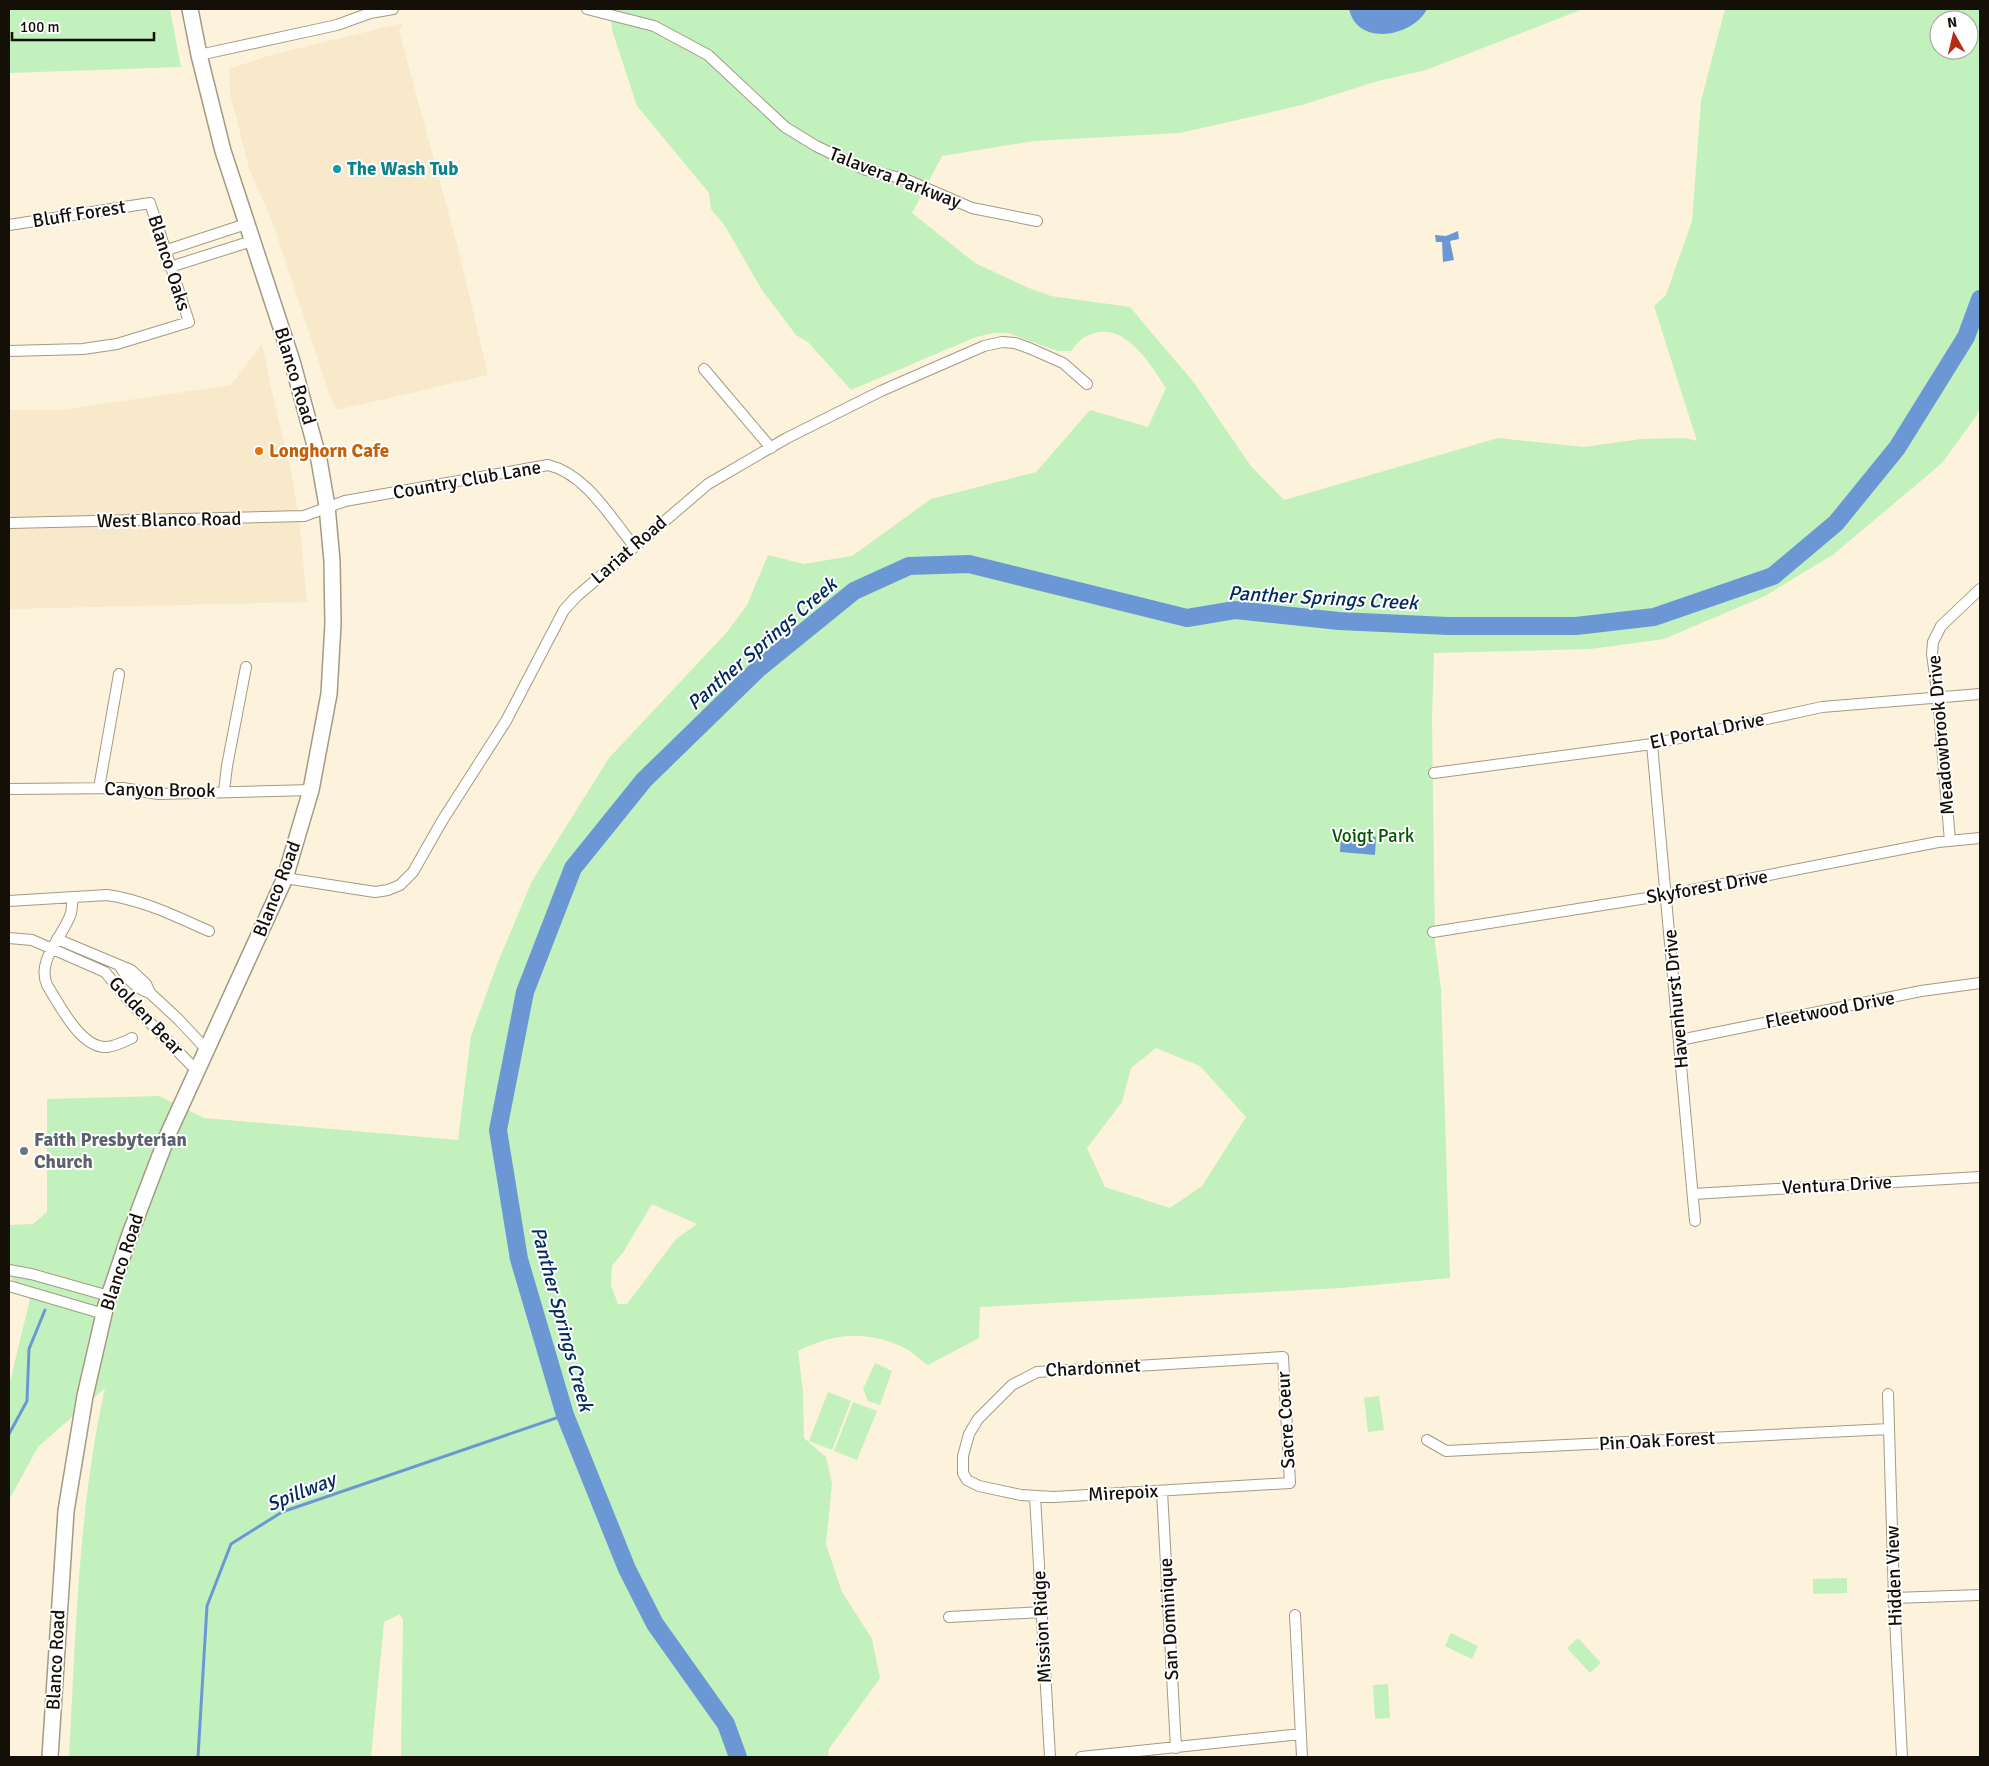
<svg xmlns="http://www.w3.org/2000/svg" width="1989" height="1766" font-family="Signika,sans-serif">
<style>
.built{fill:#f7e9ca}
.green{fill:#c2f1bd;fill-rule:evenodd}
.water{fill:#6b98d4}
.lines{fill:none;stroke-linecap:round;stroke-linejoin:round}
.stream{stroke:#6b98d4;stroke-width:3}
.river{stroke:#6b98d4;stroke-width:18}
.minor-casing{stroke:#a49a84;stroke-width:12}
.primary-casing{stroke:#a49a84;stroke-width:18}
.minor{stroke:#fff;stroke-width:10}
.primary{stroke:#fff;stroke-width:15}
.culture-dot{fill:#0f9aa8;stroke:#fff;stroke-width:2}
.food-dot{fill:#e8710a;stroke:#fff;stroke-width:2}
.worship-dot{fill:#6b7280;stroke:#fff;stroke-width:2}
.labels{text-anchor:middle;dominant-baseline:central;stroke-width:4;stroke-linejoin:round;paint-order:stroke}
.culture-label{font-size:19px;font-weight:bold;fill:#0d838f;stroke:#fff;text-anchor:start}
.street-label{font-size:19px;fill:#141008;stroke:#fff}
.food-label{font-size:19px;font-weight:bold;fill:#c56008;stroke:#fff;text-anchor:start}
.park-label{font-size:19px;fill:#025602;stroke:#fff}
.worship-label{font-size:19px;font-weight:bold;fill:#5b616d;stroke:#fff;text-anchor:start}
.water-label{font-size:20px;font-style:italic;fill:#002a60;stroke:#fff}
</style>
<rect width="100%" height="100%" fill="#fdf2db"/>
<path class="built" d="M403 23 399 31 459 252 488 375 337 410 330 396 274 226 249 168 230 93 229 69 271 55Z
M262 344 270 384 292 475 300 528 307 602 9 609V410H62L231 385Z"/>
<path class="green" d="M9 9H170L181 67 9 73Z
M611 9H1583L1426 70 1378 81 1302 105 1180 133 1034 141 942 156 912 213 975 263 1029 288 1051 296 1130 307 1195 384 1250 465 1284 500 1498 438 1584 447 1641 439 1685 438 1697 441 1654 306 1666 295 1692 221 1701 101 1725 9H1980V405L1977 415 1942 463 1834 554 1765 596 1664 639 1591 649 1434 653 1432 720 1435 943 1441 989 1450 1278 1341 1288 980 1307 979 1338 928 1365C920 1360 912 1351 903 1347 864 1330 835 1333 798 1351L803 1392 804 1438 826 1457 832 1484 826 1544 842 1592 872 1639 880 1678 829 1749 828 1757H401L403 1620 400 1614 384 1622 371 1757H69C76 1634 78 1509 105 1388L38 1447 9 1500V1386L30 1299 9 1276V1225L33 1224 47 1212V1099L159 1096 204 1118 458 1140 471 1036 498 962 532 881 609 758 727 632 747 605 768 555 804 564 852 556 931 499 1036 472 1090 410 1148 427 1166 388C1149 362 1122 316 1085 337 1079 340 1075 347 1071 351H1058L1008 333H994L976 337 851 390 808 342 796 335 762 290 725 226 711 209 709 193 637 106 612 30ZM1939 20H1969V50H1939ZM1156 1048 1200 1066 1246 1117 1202 1186 1170 1208 1105 1187 1087 1148 1122 1102 1131 1068ZM652 1204 697 1224 676 1239 627 1304H618L611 1285 612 1266 624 1251Z
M875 1363 892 1371 880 1405 868 1401 863 1389Z
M828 1392 851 1401 832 1450 809 1441Z
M1379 1396 1384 1430 1368 1432 1364 1398Z
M853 1402 877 1411 857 1460 834 1451Z
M1847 1578V1593L1813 1594V1579Z
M1451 1633 1478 1646 1472 1659 1445 1646Z
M1578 1638 1601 1663 1590 1673 1567 1648Z
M1388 1684 1390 1718 1375 1719 1373 1685Z"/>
<path class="water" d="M1349 9H1427C1414 36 1358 48 1349 9Z
M1458 231 1459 239 1450 241 1454 260 1443 262 1442 242H1436L1435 235 1446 236Z
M1341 834 1376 837 1375 855 1340 852Z"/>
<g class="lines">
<path class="stream" d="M9 1434 27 1401 29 1349 45 1310
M198 1757 207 1606 231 1544 282 1512 565 1415"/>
<path class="river" d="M738 1757 726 1724 655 1624 627 1569 565 1415 519 1259 498 1130 525 992 573 868 644 780 758 669 854 591 909 566 969 564 1187 618 1235 610 1339 621 1448 626H1576L1654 617 1773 576 1836 523 1897 448 1966 337 1980 299"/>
<defs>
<path id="minor" d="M587 9 654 26 708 55 785 127 816 146 866 170 905 179 972 208 1037 221
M199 55 337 25 370 13 393 9
M9 225 150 203 189 322 117 344 83 349 9 351
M164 251 246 224
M170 267 252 241
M704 369 771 448
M9 523 304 516 345 501 548 465C586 474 610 517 634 546
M1652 744 1695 1221
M1434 773 1652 744 1822 707 1980 694
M99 788 119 674
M9 789 123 788 158 794 311 790
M224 791 227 766 246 667
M1950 841 1938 697 1932 654 1933 642 1941 626 1980 589
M285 878 375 892 388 890 400 885 413 872 442 821 506 721 564 610 576 597 708 484 787 438 881 391 984 346 1002 342 1015 343 1029 348 1063 363 1087 384
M73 897C72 902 72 908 71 913 64 936 36 959 47 985 59 1004 81 1049 107 1047 116 1046 124 1042 132 1038
M9 901 107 895C143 900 177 917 209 931
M1433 932 1666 895 1938 842 1980 838
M9 938 32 940 105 972 129 1001 196 1070
M57 939 131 970 146 984 150 993 179 1020 207 1050
M121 968C128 980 136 989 150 993
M1680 1040 1921 991 1980 983
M1693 1194 1980 1177
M9 1270 31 1274 109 1296
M9 1286 104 1314
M1283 1357 1290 1483 1054 1497 1021 1495 979 1486 967 1480 963 1473V1456L969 1434 978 1419 1012 1385 1037 1372Z
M1888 1394 1894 1598 1902 1757
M1427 1440 1446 1451 1889 1429
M1162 1491 1176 1748
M1035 1496 1050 1757
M1894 1598 1980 1595
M1295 1615 1302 1757
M949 1617 1042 1612
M1081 1757 1301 1734"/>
<path id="primary" d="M50 1757 66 1511 85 1396 106 1305 130 1234 169 1132 285 878 311 790 329 694 333 624 332 561 327 506 319 460 292 361 223 151 199 55 190 9"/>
</defs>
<use href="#minor" class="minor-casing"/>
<use href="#primary" class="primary-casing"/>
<use href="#minor" class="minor"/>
<use href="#primary" class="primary"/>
</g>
<circle class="culture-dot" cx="337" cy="169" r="5"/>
<circle class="food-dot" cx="259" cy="451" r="5"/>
<circle class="worship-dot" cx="24" cy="1151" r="5"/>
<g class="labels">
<g class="culture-label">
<text x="347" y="169">The Wash Tub</text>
</g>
<g class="street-label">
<text transform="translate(895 178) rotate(21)">Talavera Parkway</text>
<text transform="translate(79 214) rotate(-9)">Bluff Forest</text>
<text transform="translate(169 263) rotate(72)">Blanco Oaks</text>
<text transform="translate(295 376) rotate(73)">Blanco Road</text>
<text transform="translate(467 480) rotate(-10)">Country Club Lane</text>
<text transform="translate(169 520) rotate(-1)">West Blanco Road</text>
<text transform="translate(629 550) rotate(-41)">Lariat Road</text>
<text transform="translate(1707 731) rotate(-12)">El Portal Drive</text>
<text transform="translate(1941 735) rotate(-95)">Meadowbrook Drive</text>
<text transform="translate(160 790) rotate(1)">Canyon Brook</text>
<text transform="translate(1707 887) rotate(-10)">Skyforest Drive</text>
<text transform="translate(277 889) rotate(-69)">Blanco Road</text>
<text transform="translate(1676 999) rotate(-95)">Havenhurst Drive</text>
<text transform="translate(1830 1010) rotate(-11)">Fleetwood Drive</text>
<text transform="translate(146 1016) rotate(47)">Golden Bear</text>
<text transform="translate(1837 1185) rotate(-3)">Ventura Drive</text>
<text transform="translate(122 1262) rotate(-72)">Blanco Road</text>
<text transform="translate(1093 1368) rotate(-3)">Chardonnet</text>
<text transform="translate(1286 1420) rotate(-93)">Sacre Coeur</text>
<text transform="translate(1657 1441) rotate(-3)">Pin Oak Forest</text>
<text transform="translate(1123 1493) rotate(-3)">Mirepoix</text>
<text transform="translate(1894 1576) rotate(-92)">Hidden View</text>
<text transform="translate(1169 1619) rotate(-93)">San Dominique</text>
<text transform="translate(1042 1627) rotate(-93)">Mission Ridge</text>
<text transform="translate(56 1660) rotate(-87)">Blanco Road</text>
</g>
<g class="food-label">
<text x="269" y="451">Longhorn Cafe</text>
</g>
<g class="park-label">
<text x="1373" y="836">Voigt Park</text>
</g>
<g class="worship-label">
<text x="34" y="1140">Faith Presbyterian<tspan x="34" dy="22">Church</tspan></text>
</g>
<g class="water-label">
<text transform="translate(1323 598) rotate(3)">Panther Springs Creek</text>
<text transform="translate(762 644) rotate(-41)">Panther Springs Creek</text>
<text transform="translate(562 1319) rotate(75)">Panther Springs Creek</text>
<text transform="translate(301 1492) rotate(-22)">Spillway</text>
</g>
</g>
<rect width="1989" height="1766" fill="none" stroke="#141008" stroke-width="20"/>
<g transform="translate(1954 35) rotate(352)"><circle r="24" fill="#ffffff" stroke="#a19f9c"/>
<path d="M0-4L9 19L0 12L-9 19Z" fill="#b72a16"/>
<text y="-8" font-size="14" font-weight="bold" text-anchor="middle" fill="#141008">N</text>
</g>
<path d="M12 32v8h142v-8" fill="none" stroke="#141008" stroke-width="2.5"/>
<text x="20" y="32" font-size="15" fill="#141008" stroke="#ffffff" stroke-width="4" paint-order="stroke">100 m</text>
</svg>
